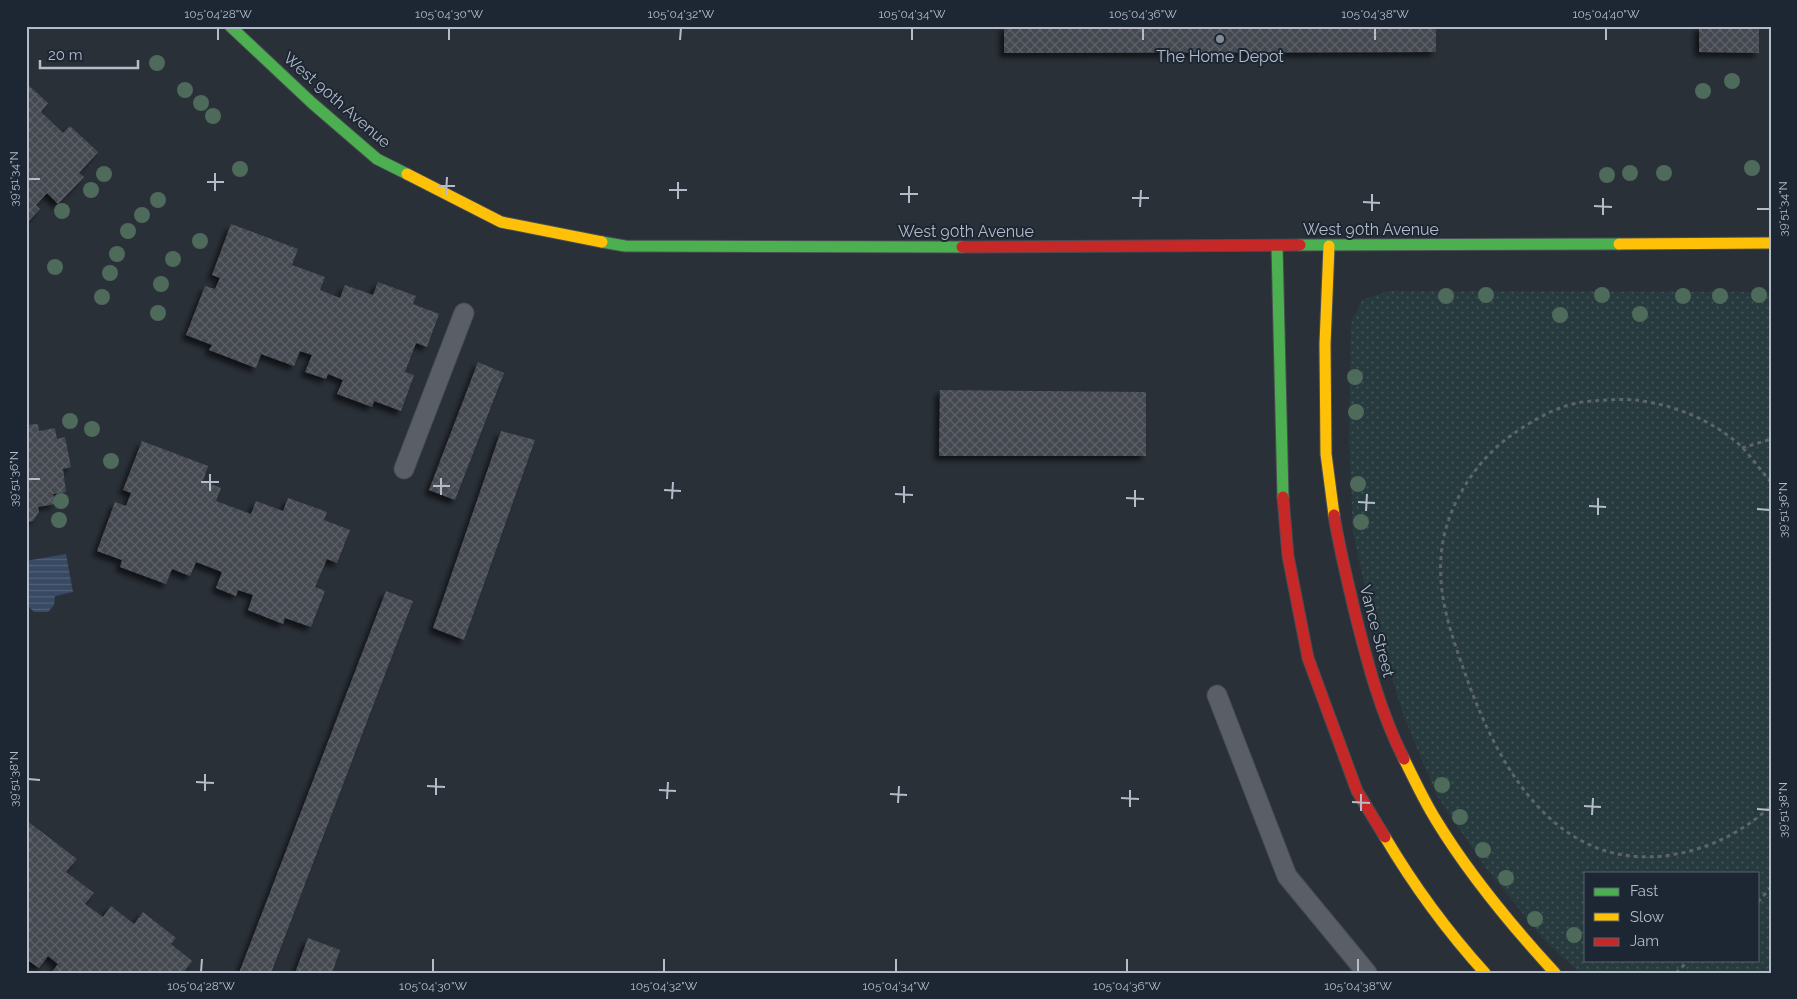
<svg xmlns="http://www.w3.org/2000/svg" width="1797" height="999" font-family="Raleway,sans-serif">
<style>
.park{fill:url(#park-dots);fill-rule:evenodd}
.water{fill:url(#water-rules)}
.building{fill:url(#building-cross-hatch);filter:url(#shadow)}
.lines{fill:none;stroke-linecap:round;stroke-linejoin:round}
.lane-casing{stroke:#484c53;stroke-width:21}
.fast-casing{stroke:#484c53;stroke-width:13}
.slow-casing{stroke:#484c53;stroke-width:13}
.jam-casing{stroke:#484c53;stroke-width:13}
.path{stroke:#5d636a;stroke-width:3;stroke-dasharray:4 4;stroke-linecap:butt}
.lane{stroke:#5a5e66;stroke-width:19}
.fast{stroke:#4caf50;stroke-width:11}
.slow{stroke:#ffc107;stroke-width:11}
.jam{stroke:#c62828;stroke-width:11}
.tree{fill:#4e6a5a}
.ticks{fill:none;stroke:#b4bcc9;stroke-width:2}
.poi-dot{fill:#848b96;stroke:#1d2633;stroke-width:2}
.labels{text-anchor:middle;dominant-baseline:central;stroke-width:4;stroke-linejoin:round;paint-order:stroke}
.poi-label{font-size:16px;fill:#b4bcc9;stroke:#1d2633}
.street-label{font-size:16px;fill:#b4bcc9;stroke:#1d2633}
.neatline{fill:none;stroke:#b4bcc9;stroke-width:2}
.ticks-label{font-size:12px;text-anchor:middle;fill:#b4bcc9}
</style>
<defs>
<pattern id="park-dots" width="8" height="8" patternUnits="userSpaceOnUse" patternTransform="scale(1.25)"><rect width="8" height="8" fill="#273a3e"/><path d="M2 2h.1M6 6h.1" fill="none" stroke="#445559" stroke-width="1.8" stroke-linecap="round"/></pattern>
<pattern id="water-rules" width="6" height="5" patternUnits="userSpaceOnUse" patternTransform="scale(1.25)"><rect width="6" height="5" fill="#384963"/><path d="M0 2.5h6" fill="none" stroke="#526178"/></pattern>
<pattern id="building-cross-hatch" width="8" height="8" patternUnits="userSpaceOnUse" patternTransform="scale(1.25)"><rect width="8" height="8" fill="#444950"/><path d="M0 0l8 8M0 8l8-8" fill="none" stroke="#5d6168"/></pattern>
<filter id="shadow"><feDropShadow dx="-4.5" dy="4.5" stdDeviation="2.5" flood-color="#0009"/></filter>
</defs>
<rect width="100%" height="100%" fill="#2a3038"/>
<path class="park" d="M1388 291 1771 292V973H1580L1543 939 1486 868 1437 796 1404 717 1368 601 1353 533 1349 438 1351 324 1362 300ZM1586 873H1758V960H1586Z"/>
<path class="water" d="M66 554 73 592 55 596 54 605 48 612H34L26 604V561Z"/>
<path class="building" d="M1004 26H1436V52L1004 53Z
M1699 26H1759V53L1699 52Z
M26 83 48 103 41 112 63 133 70 126 98 152 79 173 84 177 58 204 47 193 36 205 40 209 26 224Z
M231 224 298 249 292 265 325 277 320 290 340 298 345 285 373 295 378 282 416 296 413 304 439 314 427 347 416 343 405 372 414 375 401 411 374 401 372 407 337 394 343 380 328 374 326 379 305 372 312 355 300 351 294 366 261 354 256 368 209 350 212 345 186 335 205 286 215 289 220 278 212 275Z
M478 362 504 373 455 500 429 490Z
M940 390 1146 392V456H939Z
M38 424 39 431 55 428 57 439 65 437 71 467 63 469 66 492 53 494 55 504 38 507 39 512 33 521 26 522V425Z
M501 431 535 440 464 640 433 628Z
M142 441 208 466 203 481 221 488 216 501 251 514 256 501 283 511 288 498 327 512 324 520 350 530 337 563 327 559 315 587 325 591 311 627 285 618 283 624 248 610 253 595 238 590 236 596 216 588 222 572 196 562 190 576 172 569 166 584 120 567 122 560 97 551 115 502 126 506 131 493 123 490Z
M386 591 413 601 271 973H239Z
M26 820 77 859 66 872 94 893 85 904 103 917 111 906 134 924 143 912 176 938 171 944 192 961 183 973H51L58 964 48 956 39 968 26 959Z
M308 938 340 950 332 973H295Z"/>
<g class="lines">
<defs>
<path id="lane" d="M404 469 464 313
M1217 695 1287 876 1367 973"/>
<path id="fast" d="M230 26 312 103 377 159 407 174
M602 242 625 246 962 247
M1300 245 1619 244
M1277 246 1283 497"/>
<path id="slow" d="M407 174 501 222 602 242
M1619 244 1771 243
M1329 246 1325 344 1326 454 1334 515
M1404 759C1414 779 1424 801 1436 820 1470 876 1511 925 1555 973
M1385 837C1414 886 1447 931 1485 973"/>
<path id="jam" d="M962 247 1300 245
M1283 497 1288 556 1308 658 1357 791 1385 837
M1334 515C1339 547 1347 578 1354 609 1367 661 1380 712 1404 759"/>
</defs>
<use href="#lane" class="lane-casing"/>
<use href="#fast" class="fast-casing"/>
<use href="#slow" class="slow-casing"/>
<use href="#jam" class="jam-casing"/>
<path class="path" d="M1742 448 1771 439
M1771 482C1761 471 1753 459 1743 448 1717 423 1678 406 1642 401 1626 398 1609 400 1593 401 1564 402 1536 418 1513 434 1474 461 1444 510 1441 557 1438 599 1452 637 1466 676 1499 769 1557 872 1671 855 1709 849 1743 832 1771 806
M1758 902 1771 887
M1676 973 1689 960"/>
<use href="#lane" class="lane"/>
<use href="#fast" class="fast"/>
<use href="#slow" class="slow"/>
<use href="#jam" class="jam"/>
</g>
<g class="tree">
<circle cx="157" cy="63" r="8"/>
<circle cx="1732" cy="81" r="8"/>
<circle cx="185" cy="90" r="8"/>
<circle cx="1703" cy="91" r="8"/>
<circle cx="201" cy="103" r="8"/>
<circle cx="213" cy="116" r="8"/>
<circle cx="1752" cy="168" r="8"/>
<circle cx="240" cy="169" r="8"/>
<circle cx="1630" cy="173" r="8"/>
<circle cx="1664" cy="173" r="8"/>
<circle cx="104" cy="174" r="8"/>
<circle cx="1607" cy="175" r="8"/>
<circle cx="91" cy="190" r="8"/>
<circle cx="158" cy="200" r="8"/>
<circle cx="62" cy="211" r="8"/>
<circle cx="142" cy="215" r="8"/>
<circle cx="128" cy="231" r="8"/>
<circle cx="200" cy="241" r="8"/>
<circle cx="117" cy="254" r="8"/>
<circle cx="173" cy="259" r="8"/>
<circle cx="55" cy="267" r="8"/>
<circle cx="110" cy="273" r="8"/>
<circle cx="161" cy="284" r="8"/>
<circle cx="1486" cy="295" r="8"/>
<circle cx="1602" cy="295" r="8"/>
<circle cx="1759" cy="295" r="8"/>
<circle cx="1446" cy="296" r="8"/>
<circle cx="1683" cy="296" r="8"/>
<circle cx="1720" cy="296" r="8"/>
<circle cx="102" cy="297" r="8"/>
<circle cx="158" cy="313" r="8"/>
<circle cx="1640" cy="314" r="8"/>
<circle cx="1560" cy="315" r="8"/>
<circle cx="1355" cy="377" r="8"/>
<circle cx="1356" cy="412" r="8"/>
<circle cx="70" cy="421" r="8"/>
<circle cx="92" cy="429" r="8"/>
<circle cx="111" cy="461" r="8"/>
<circle cx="1358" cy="484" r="8"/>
<circle cx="61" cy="501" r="8"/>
<circle cx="59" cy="520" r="8"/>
<circle cx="1361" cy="522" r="8"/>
<circle cx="1442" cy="785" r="8"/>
<circle cx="1460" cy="817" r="8"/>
<circle cx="1483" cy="850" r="8"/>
<circle cx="1506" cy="878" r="8"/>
<circle cx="1535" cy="919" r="8"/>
<circle cx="1574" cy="935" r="8"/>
</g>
<path class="ticks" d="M218 40V28M449 40V28M680 40 681 28M912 40V28M1143 40V28M1375 40V28M1606 40V28M28 179H40M207 182H224M438 186H455M669 190H687M215 191V173M900 194H918M446 195 447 177M1132 198H1149M678 199V182M1363 202 1380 203M909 203V186M1594 206 1612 207M1140 207 1141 190M1757 209H1770M1372 211V194M1603 215V198M28 479H40M201 482H219M433 486H450M664 490 681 491M210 491V474M895 494 913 495M441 495V478M1126 498 1144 499M672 499 673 482M1358 502 1375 503M904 503V486M1589 506 1606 507M1135 507V490M1757 509 1770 510M1366 511 1367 494M1598 515V498M28 779 40 780M196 782 214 783M427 786 445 787M659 790 676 791M205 791V774M890 794 907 795M436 795V778M1121 798 1139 799M667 799 668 782M1352 802 1370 803M898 803 899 786M1584 806 1601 807M1130 807V790M1757 809 1770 810M1361 811V794M1592 815 1593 798M201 972 202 959M433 972V959M664 972V959M896 972V959M1127 972V959M1358 972V959"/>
<circle class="poi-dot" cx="1220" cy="39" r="5"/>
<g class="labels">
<g class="poi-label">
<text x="1220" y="56">The Home Depot</text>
</g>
<g class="street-label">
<text transform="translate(337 100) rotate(41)">West 90th Avenue</text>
<text x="1371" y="229">West 90th Avenue</text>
<text x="966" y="231">West 90th Avenue</text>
<text transform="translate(1377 631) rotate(75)">Vance Street</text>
</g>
</g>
<rect width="1797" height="999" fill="none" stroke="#1d2633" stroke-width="55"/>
<rect x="1584" y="872" width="175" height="90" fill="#1d2633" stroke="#59626f"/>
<rect x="1594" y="888" width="25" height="8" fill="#4caf50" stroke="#59626f"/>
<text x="1630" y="896" font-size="15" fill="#b4bcc9">Fast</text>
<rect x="1594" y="913" width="25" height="8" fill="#ffc107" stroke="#59626f"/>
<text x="1630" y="922" font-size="15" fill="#b4bcc9">Slow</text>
<rect x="1594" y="938" width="25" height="8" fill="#c62828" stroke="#59626f"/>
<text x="1630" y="946" font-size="15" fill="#b4bcc9">Jam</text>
<path d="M40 60v8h98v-8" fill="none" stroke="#b4bcc9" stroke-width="2.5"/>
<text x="48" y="60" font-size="15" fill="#b4bcc9" stroke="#1d2633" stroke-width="4" paint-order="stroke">20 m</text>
<rect x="28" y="28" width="1742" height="944" class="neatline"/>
<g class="ticks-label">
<text x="218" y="18">105°04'28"W</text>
<text x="449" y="18">105°04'30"W</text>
<text x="681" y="18">105°04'32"W</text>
<text x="912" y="18">105°04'34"W</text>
<text x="1143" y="18">105°04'36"W</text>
<text x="1375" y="18">105°04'38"W</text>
<text x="1606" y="18">105°04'40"W</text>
<text transform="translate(14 179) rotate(-90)" y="4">39°51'34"N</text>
<text transform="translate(1783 209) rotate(-90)" y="4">39°51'34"N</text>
<text transform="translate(14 479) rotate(-90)" y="4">39°51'36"N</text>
<text transform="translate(1783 510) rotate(-90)" y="4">39°51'36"N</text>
<text transform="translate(14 779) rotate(-90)" y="4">39°51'38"N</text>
<text transform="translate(1783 810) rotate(-90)" y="4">39°51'38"N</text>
<text x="201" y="990">105°04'28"W</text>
<text x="433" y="990">105°04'30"W</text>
<text x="664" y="990">105°04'32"W</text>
<text x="896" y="990">105°04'34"W</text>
<text x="1127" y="990">105°04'36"W</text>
<text x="1358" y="990">105°04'38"W</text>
</g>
</svg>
